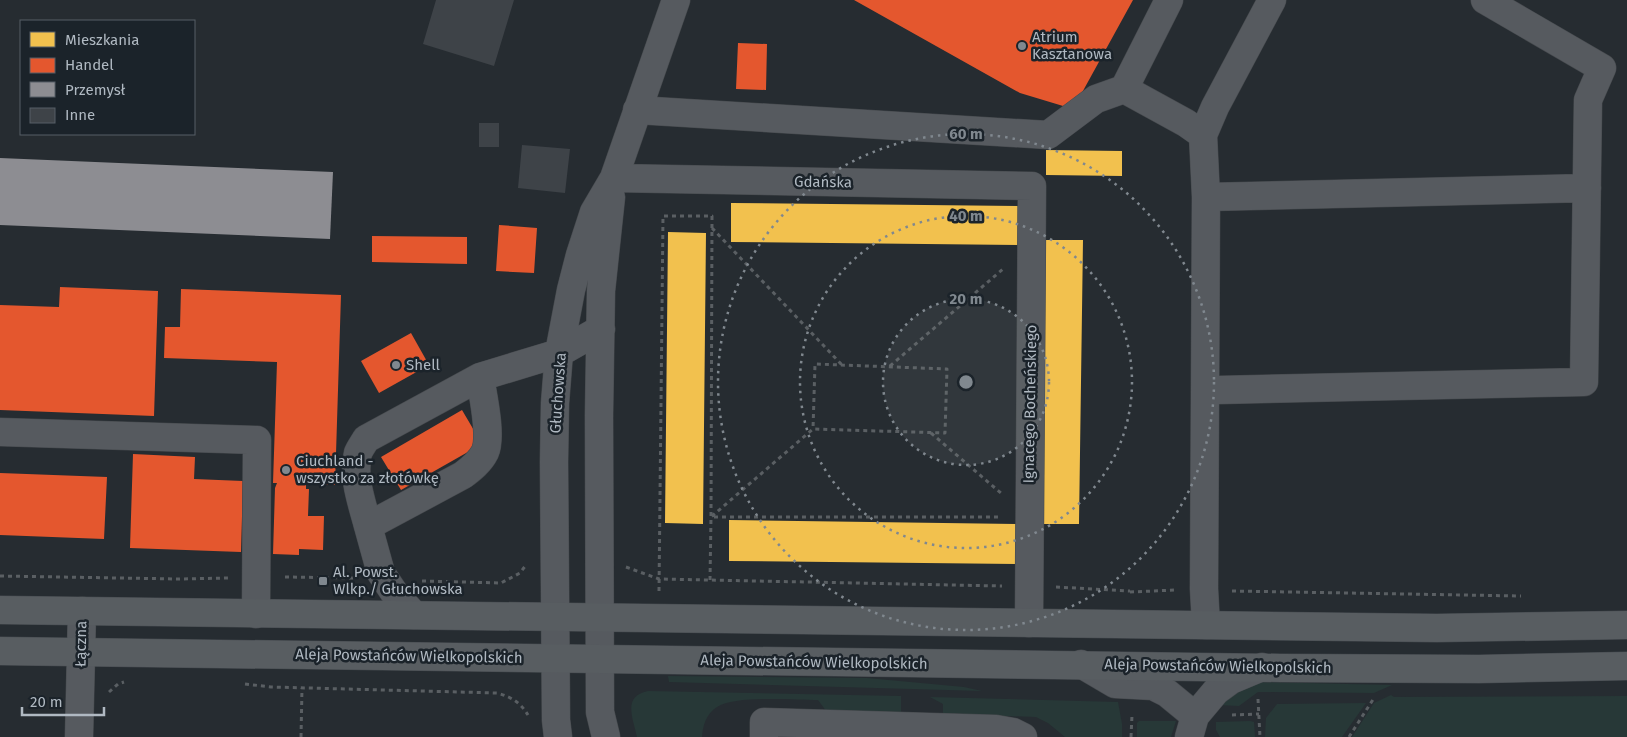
<svg xmlns="http://www.w3.org/2000/svg" width="1627" height="737" font-family="'Fira Sans',sans-serif">
<style>
.green{fill:#273837}
.homes{fill:#f2c14e}
.shops{fill:#e4572e}
.industry{fill:#8d8d92}
.building{fill:#3e4348}
.lines{fill:none;stroke-linecap:round;stroke-linejoin:round}
.minor-casing{stroke:#44484c;stroke-width:29}
.major-casing{stroke:#44494e;stroke-width:29}
.path{stroke:#5a5f63;stroke-width:3;stroke-dasharray:4 4;stroke-linecap:butt}
.minor{stroke:#565a5f;stroke-width:28}
.major{stroke:#585d61;stroke-width:28}
.ring{fill:none;stroke:#80888f;stroke-width:2.5;stroke-dasharray:2.5 5}
.poi-dot{fill:#80888f;stroke:#1b232a;stroke-width:2}
.labels{text-anchor:middle;dominant-baseline:central;stroke-width:5;stroke-linejoin:round;paint-order:stroke}
.poi-label{font-size:15px;fill:#b0b9c2;stroke:#1b232a;text-anchor:start}
.street-label{font-size:15px;fill:#b0b9c2;stroke:#1b232a}
.centre{fill:#80888f;stroke:#1b232a;stroke-width:2.5}
.ring-label{font-size:15px;text-anchor:middle;font-weight:bold;fill:#80888f;stroke:#1b232a;stroke-width:5;stroke-linejoin:round;paint-order:stroke}
</style>
<rect width="100%" height="100%" fill="#262c31"/>
<path class="green" d="M668 676 867 678 964 687 982 691 669 682Z
M1254 682 1392 685 1374 693 1258 692 1239 706 1218 705 1227 692Z
M648 691 901 696V714L832 719 818 700C795 700 735 695 717 707 706 714 703 725 702 737H637C633 718 622 696 648 691Z
M1391 695 1394 697 1627 696V737H1352L1374 703Z
M930 697 1118 702 1122 724V737H1065L1048 723 1036 717 943 714V704Z
M1366 703 1342 737H1265L1266 718 1277 704Z
M1139 721H1176L1171 737H1137V723Z
M1250 721 1254 722 1255 737H1220L1216 730V722Z"/>
<path class="homes" d="M1046 150 1122 151V176L1046 175Z
M731 203 1023 206V245L731 242Z
M668 232 706 233 703 524 665 523Z
M1045 240H1083L1079 524H1041Z
M729 520 1016 524V564L729 561Z"/>
<path class="shops" d="M854 0H1133L1073 109 1020 93Z
M738 43 767 44 766 90 736 89Z
M499 225 537 228 534 273 496 271Z
M372 236 467 237V264L372 262Z
M60 287 158 291 154 416 0 410V305L59 307Z
M181 289 341 295 335 485 306 484V489H309L308 516H324L323 550 299 549V555L273 554 275 488 277 483H273L277 362 164 358 165 327H180Z
M411 333 429 365 379 393 361 361Z
M462 410 482 444 401 490 381 457Z
M133 454 195 457 194 479 243 481 241 552 130 548Z
M0 473 107 477 104 539 0 535Z"/>
<path class="industry" d="M0 158 333 172 330 239 0 225Z"/>
<path class="building" d="M436 0H514L494 66 423 44Z
M479 123H499V147H479Z
M522 145 570 149 565 193 518 188Z"/>
<g class="lines">
<defs>
<path id="minor" d="M1124 89 1186 123 1203 135
M637 110 1048 135 1096 99 1124 89 1169 0
M614 178 1032 186 1029 623
M1206 197 1587 188
M480 377C483 396 492 436 485 452 480 462 471 469 463 475L368 526C362 503 352 477 358 453 360 448 364 443 366 439L480 377 559 353 601 329
M1206 388 1218 390 1584 382 1588 100 1602 68 1485 0
M0 432 257 440 256 614
M368 526 381 573 395 594 414 615
M1206 625 1204 589 1206 197 1203 135 1215 107 1272 0
M1081 664 1115 684 1153 686 1167 693 1195 716
M79 737 82 611
M558 737 556 720 554 462 555 403 559 353 571 290 580 255 594 212 614 178 676 0
M606 737 600 712 599 415 601 291 611 197
M764 737V722L996 729 1013 732 1023 737
M1189 737 1195 716 1216 691 1231 680 1262 667"/>
<path id="major" d="M0 610 1437 628 1627 625
M0 651 1281 668 1479 669 1627 666"/>
</defs>
<use href="#minor" class="minor-casing"/>
<use href="#major" class="major-casing"/>
<path class="path" d="M712 228 842 365
M890 366 1003 269
M931 433 1002 494
M626 567 659 579 1002 586
M0 576 179 579 228 578
M285 577 353 578
M710 580 711 517 813 429 945 433 947 369 815 364 813 429
M422 581 501 583 520 573 526 565
M1056 587 1130 591
M659 591 663 216H712L711 517H1001
M1232 591 1521 596
M1130 592 1176 590
M245 684 271 687 497 693C511 697 520 702 528 715
M109 692 118 684 124 682
M1258 699 1260 737
M1232 715 1259 714
M301 737 302 688
M1131 737 1132 715
M1349 737 1374 698"/>
<use href="#minor" class="minor"/>
<use href="#major" class="major"/>
</g>
<circle cx="966" cy="382" r="83" fill="#80888f" fill-opacity=".12"/>
<g class="ring">
<circle cx="966" cy="382" r="83"/>
<circle cx="966" cy="382" r="166"/>
<circle cx="966" cy="382" r="248"/>
</g>
<g class="poi-dot">
<circle cx="1022" cy="46" r="5"/>
<circle cx="396" cy="365" r="5"/>
<circle cx="286" cy="470" r="5"/>
<rect x="318" y="576" width="10" height="10" rx="2.5"/>
</g>
<g class="labels">
<g class="poi-label">
<text x="1032" y="37">Atrium<tspan x="1032" dy="17">Kasztanowa</tspan></text>
<text x="406" y="365">Shell</text>
<text x="296" y="461">Ciuchland -<tspan x="296" dy="17">wszystko za złotówkę</tspan></text>
<text x="333" y="572">Al. Powst.<tspan x="333" dy="17">Wlkp./ Głuchowska</tspan></text>
</g>
<g class="street-label">
<text transform="translate(823 182) rotate(1)">Gdańska</text>
<text transform="translate(558 393) rotate(-86)">Głuchowska</text>
<text transform="translate(1030 404) rotate(-89)">Ignacego Bocheńskiego</text>
<text transform="translate(81 644) rotate(-89)">Łączna</text>
<text transform="translate(409 656) rotate(1)">Aleja Powstańców Wielkopolskich</text>
<text transform="translate(814 662) rotate(1)">Aleja Powstańców Wielkopolskich</text>
<text transform="translate(1218 666) rotate(1)">Aleja Powstańców Wielkopolskich</text>
</g>
</g>
<circle cx="966" cy="382" r="8" class="centre"/>
<g class="ring-label">
<text x="966" y="139">60 m</text>
<text x="966" y="221">40 m</text>
<text x="966" y="304">20 m</text>
</g>
<rect x="20" y="20" width="175" height="115" fill="#1b232a" stroke="#575f67"/>
<rect x="30" y="32" width="25" height="15" fill="#f2c14e" stroke="#575f67"/>
<text x="65" y="45" font-size="15" fill="#b0b9c2">Mieszkania</text>
<rect x="30" y="58" width="25" height="15" fill="#e4572e" stroke="#575f67"/>
<text x="65" y="70" font-size="15" fill="#b0b9c2">Handel</text>
<rect x="30" y="82" width="25" height="15" fill="#8d8d92" stroke="#575f67"/>
<text x="65" y="95" font-size="15" fill="#b0b9c2">Przemysł</text>
<rect x="30" y="108" width="25" height="15" fill="#3e4348" stroke="#575f67"/>
<text x="65" y="120" font-size="15" fill="#b0b9c2">Inne</text>
<path d="M22 707v8h82v-8" fill="none" stroke="#b0b9c2" stroke-width="2.5"/>
<text x="30" y="707" font-size="15" fill="#b0b9c2" stroke="#1b232a" stroke-width="4" paint-order="stroke">20 m</text>
</svg>
